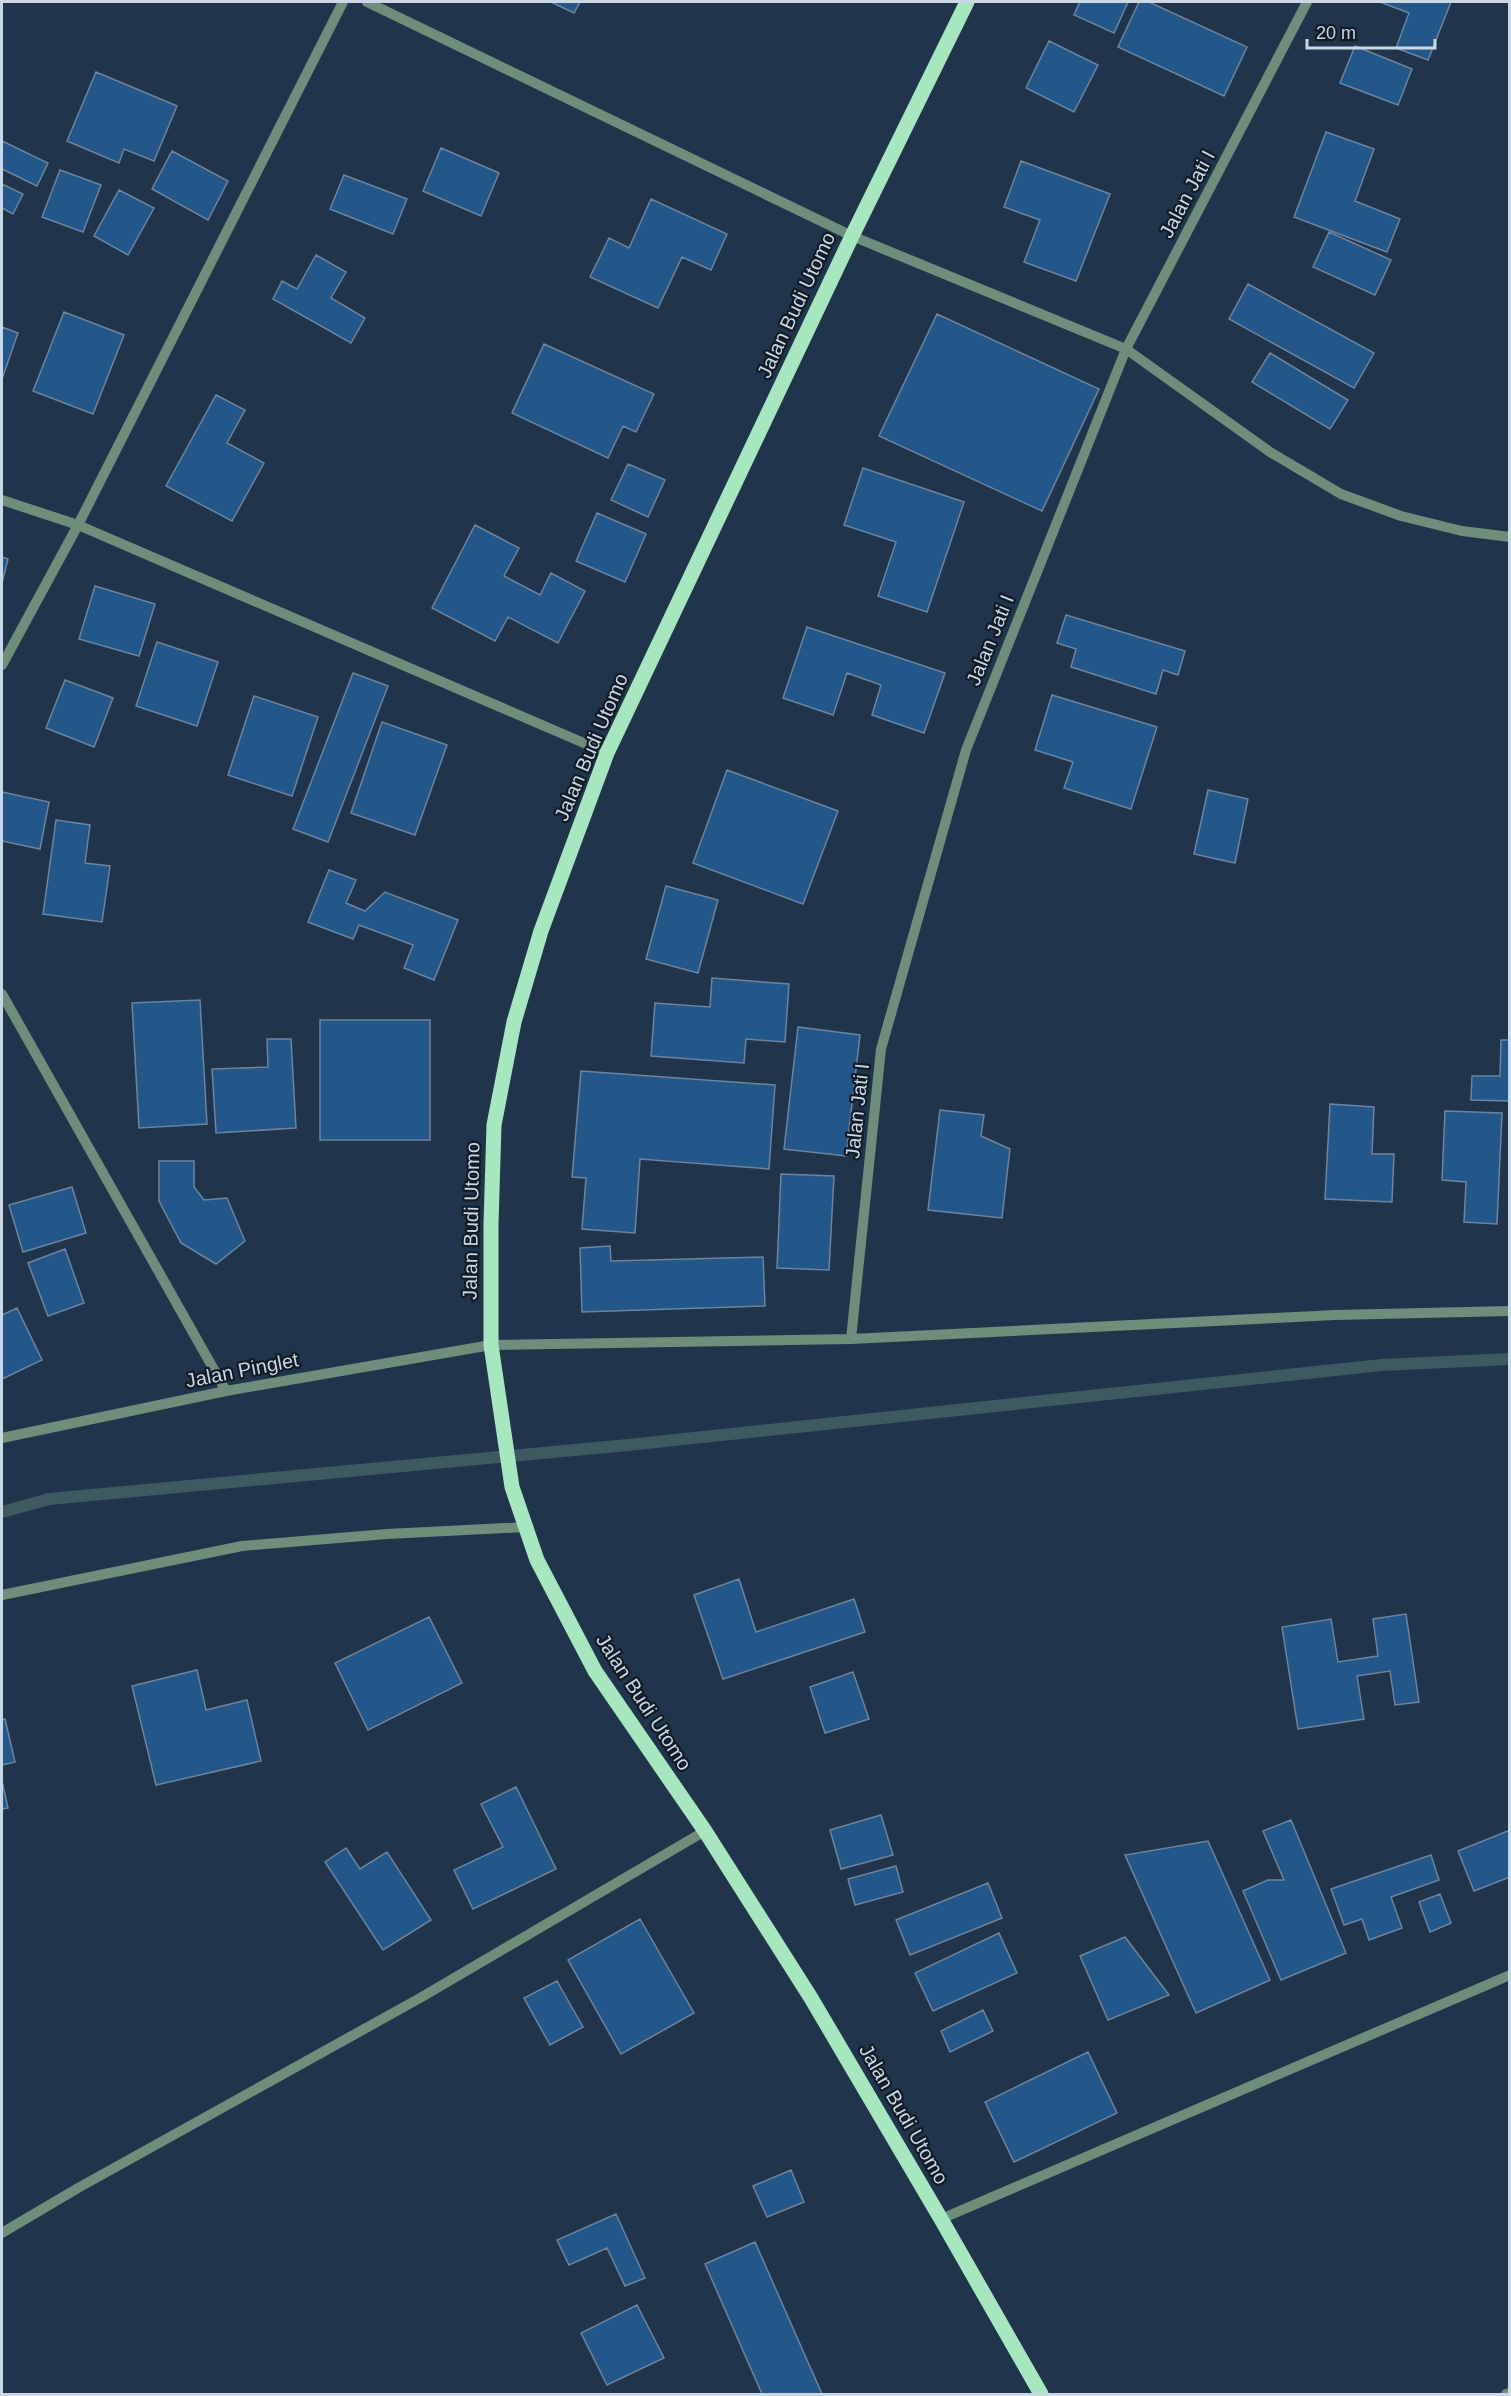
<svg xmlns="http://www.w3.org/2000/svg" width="1511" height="2396" font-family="Arial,sans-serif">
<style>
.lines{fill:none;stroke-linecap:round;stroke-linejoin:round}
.stream{stroke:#3e5a61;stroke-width:12}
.building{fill:#235789;stroke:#6d849e;stroke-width:1.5}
.minor{stroke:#6e8d7a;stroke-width:10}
.major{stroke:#a6e7c0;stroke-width:15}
.labels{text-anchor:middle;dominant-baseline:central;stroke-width:4.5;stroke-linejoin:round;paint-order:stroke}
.street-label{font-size:20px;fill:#cad7e5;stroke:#121c26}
</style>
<rect width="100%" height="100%" fill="#20354b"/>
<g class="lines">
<path class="stream" d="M2 1512 49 1499 628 1445 1382 1365 1510 1359"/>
</g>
<path class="building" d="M551 2H580L574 13Z
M1080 2H1128L1114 33 1074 15Z
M1139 2H1149L1247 47 1224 96 1118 47Z
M1380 2H1451L1428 60 1396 48 1409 13Z
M1049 41 1098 65 1074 112 1026 88Z
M1355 46 1412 69 1398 105 1340 83Z
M96 72 177 106 154 161 124 149 119 163 67 141Z
M1326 132 1374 149 1355 201 1400 219 1387 252 1294 217Z
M2 141 48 163 37 186 2 169Z
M441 148 499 173 481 216 423 191Z
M172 151 228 181 208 220 152 189Z
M1021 161 1110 194 1076 281 1024 262 1040 220 1004 207Z
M60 170 101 185 83 232 42 217Z
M344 175 407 199 393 234 330 209Z
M2 184 23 194 13 214 2 208Z
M119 190 154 208 128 255 94 236Z
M651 199 727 234 711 270 682 257 658 308 590 277 609 238 629 248Z
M1329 232 1391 260 1375 295 1313 267Z
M316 255 346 272 331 298 365 318 351 343 273 299 282 281 297 289Z
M1248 284 1374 353 1354 388 1229 319Z
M64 312 124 335 93 414 33 391Z
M937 314 1099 389 1042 511 879 436Z
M2 327 18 333 2 379Z
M544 344 654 394 636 432 623 426 608 458 512 413Z
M1270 353 1348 400 1330 429 1252 382Z
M216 395 245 410 227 443 264 463 232 521 166 486Z
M628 464 665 480 648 517 611 500Z
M863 468 964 502 927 612 878 596 896 542 844 525Z
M597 513 646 534 625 582 576 561Z
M475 525 519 548 504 576 540 595 551 573 585 591 558 643 508 617 495 641 432 608Z
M2 557 8 559 2 583Z
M95 586 155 604 139 656 79 639Z
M1066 615 1185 651 1178 675 1163 670 1156 694 1071 667 1076 649 1057 643Z
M807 627 945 673 924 733 872 715 881 685 847 673 833 715 783 698Z
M157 642 218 662 197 726 136 706Z
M353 673 388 686 328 842 293 829Z
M65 680 113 698 94 747 46 728Z
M1052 695 1157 727 1131 809 1064 788 1073 762 1035 750Z
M254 696 318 717 292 796 228 775Z
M382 722 447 745 415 835 351 813Z
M727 770 838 811 803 904 693 863Z
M1208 790 1248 799 1235 863 1194 854Z
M2 792 49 802 40 849 2 841Z
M56 820 90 825 85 863 110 866 102 922 43 914Z
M329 870 356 880 346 903 365 911 385 892 458 920 434 980 404 968 413 945 359 925 353 939 308 922Z
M666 886 718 900 698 973 646 959Z
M712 978 789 984 785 1042 746 1039 744 1063 651 1056 655 1003 710 1007Z
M200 1000 207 1124 139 1128 132 1003Z
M320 1020H430V1140H320Z
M798 1027 860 1035 846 1156 784 1149Z
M267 1039H291L296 1128 216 1133 212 1069 268 1067Z
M1501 1040H1510V1101L1471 1100 1472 1076H1500Z
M581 1071 775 1085 769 1169 640 1159 635 1233 582 1229 586 1178 572 1177Z
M1330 1104 1374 1107 1372 1154H1394L1392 1202 1325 1199Z
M940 1110 984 1115 981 1136 1010 1149 1002 1218 928 1210Z
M1445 1111 1502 1113 1497 1224 1464 1222 1466 1182 1442 1180Z
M159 1161H194V1187L204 1200 227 1198 245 1241 216 1264 181 1243 159 1201Z
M781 1174 834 1176 829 1270 777 1268Z
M72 1187 86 1233 23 1252 9 1205Z
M610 1246 611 1261 763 1257 765 1306 582 1312 580 1248Z
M65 1249 84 1303 48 1316 28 1263Z
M17 1308 42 1360 2 1379V1315Z
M739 1579 756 1632 854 1599 865 1632 723 1679 694 1595Z
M1406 1614 1419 1702 1395 1705 1390 1671 1357 1676 1364 1719 1298 1729 1282 1627 1331 1619 1338 1662 1378 1656 1373 1619Z
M429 1617 462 1683 368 1730 335 1663Z
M197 1670 206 1710 247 1700 261 1761 156 1785 132 1686Z
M853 1672 869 1719 825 1733 810 1687Z
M5 1719 15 1762 2 1765V1720Z
M2 1781 8 1808 2 1809Z
M516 1787 556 1869 473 1909 454 1870 503 1847 481 1804Z
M881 1815 893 1855 841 1869 830 1830Z
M1291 1820 1346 1953 1281 1980 1243 1891 1268 1880H1284L1263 1831Z
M1510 1830V1877L1474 1891 1458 1851Z
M1208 1841 1270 1980 1196 2013 1125 1855Z
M346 1848 360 1869 387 1852 431 1920 383 1950 325 1862Z
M1431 1855 1439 1880 1391 1897 1402 1928 1369 1940 1362 1919 1344 1925 1331 1889Z
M896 1866 903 1892 855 1905 848 1879Z
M988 1883 1002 1918 910 1955 896 1920Z
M1440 1894 1451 1923 1430 1932 1419 1902Z
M640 1919 694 2013 621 2054 568 1960Z
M999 1933 1017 1973 933 2011 915 1973Z
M1125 1937 1169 1995 1108 2020 1080 1956Z
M557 1981 583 2027 550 2045 524 1998Z
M983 2010 993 2031 950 2052 941 2031Z
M1088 2052 1117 2113 1014 2162 985 2102Z
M791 2170 804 2202 767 2217 753 2186Z
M616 2214 645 2278 625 2286 607 2248 569 2265 557 2240Z
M755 2242 822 2394H762L705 2264Z
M637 2305 664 2358 607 2385 581 2333Z"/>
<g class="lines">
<path class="minor" d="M367 2 852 236 1126 349 1270 452 1341 494 1401 516 1462 531 1510 537
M2 500 78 525 607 753
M2 665 78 525 343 2
M2 994 226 1391
M851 1339 881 1049 966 750 1126 349 1307 2
M2 1438 226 1391 491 1345 851 1339 1335 1315 1510 1311
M2 1595 242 1546 387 1534 526 1527
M941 2219 1510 1975
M2 2233 78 2188 420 1998 705 1831
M1506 2394 1510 2393"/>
<path class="major" d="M967 2 852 236 607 753 541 931 514 1022 494 1125 491 1224V1345L512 1487 537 1560 595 1671 705 1831 811 1998 941 2219 1041 2394"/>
</g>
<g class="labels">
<g class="street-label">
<text transform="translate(1187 194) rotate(-62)">Jalan Jati I</text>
<text transform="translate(796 305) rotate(-65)">Jalan Budi Utomo</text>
<text transform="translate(990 640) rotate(-68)">Jalan Jati I</text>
<text transform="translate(591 747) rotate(-67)">Jalan Budi Utomo</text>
<text transform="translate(857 1111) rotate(-84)">Jalan Jati I</text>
<text transform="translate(471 1221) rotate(-89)">Jalan Budi Utomo</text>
<text transform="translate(242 1370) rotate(-11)">Jalan Pinglet</text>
<text transform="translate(644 1702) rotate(57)">Jalan Budi Utomo</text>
<text transform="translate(904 2114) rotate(60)">Jalan Budi Utomo</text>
</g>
</g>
<rect width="1511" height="2396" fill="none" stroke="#cad7e5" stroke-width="6"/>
<path d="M1307 39v9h128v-9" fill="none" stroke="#cad7e5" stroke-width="3"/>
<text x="1316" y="39" font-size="18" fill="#cad7e5" stroke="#121c26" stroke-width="4.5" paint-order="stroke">20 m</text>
</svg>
